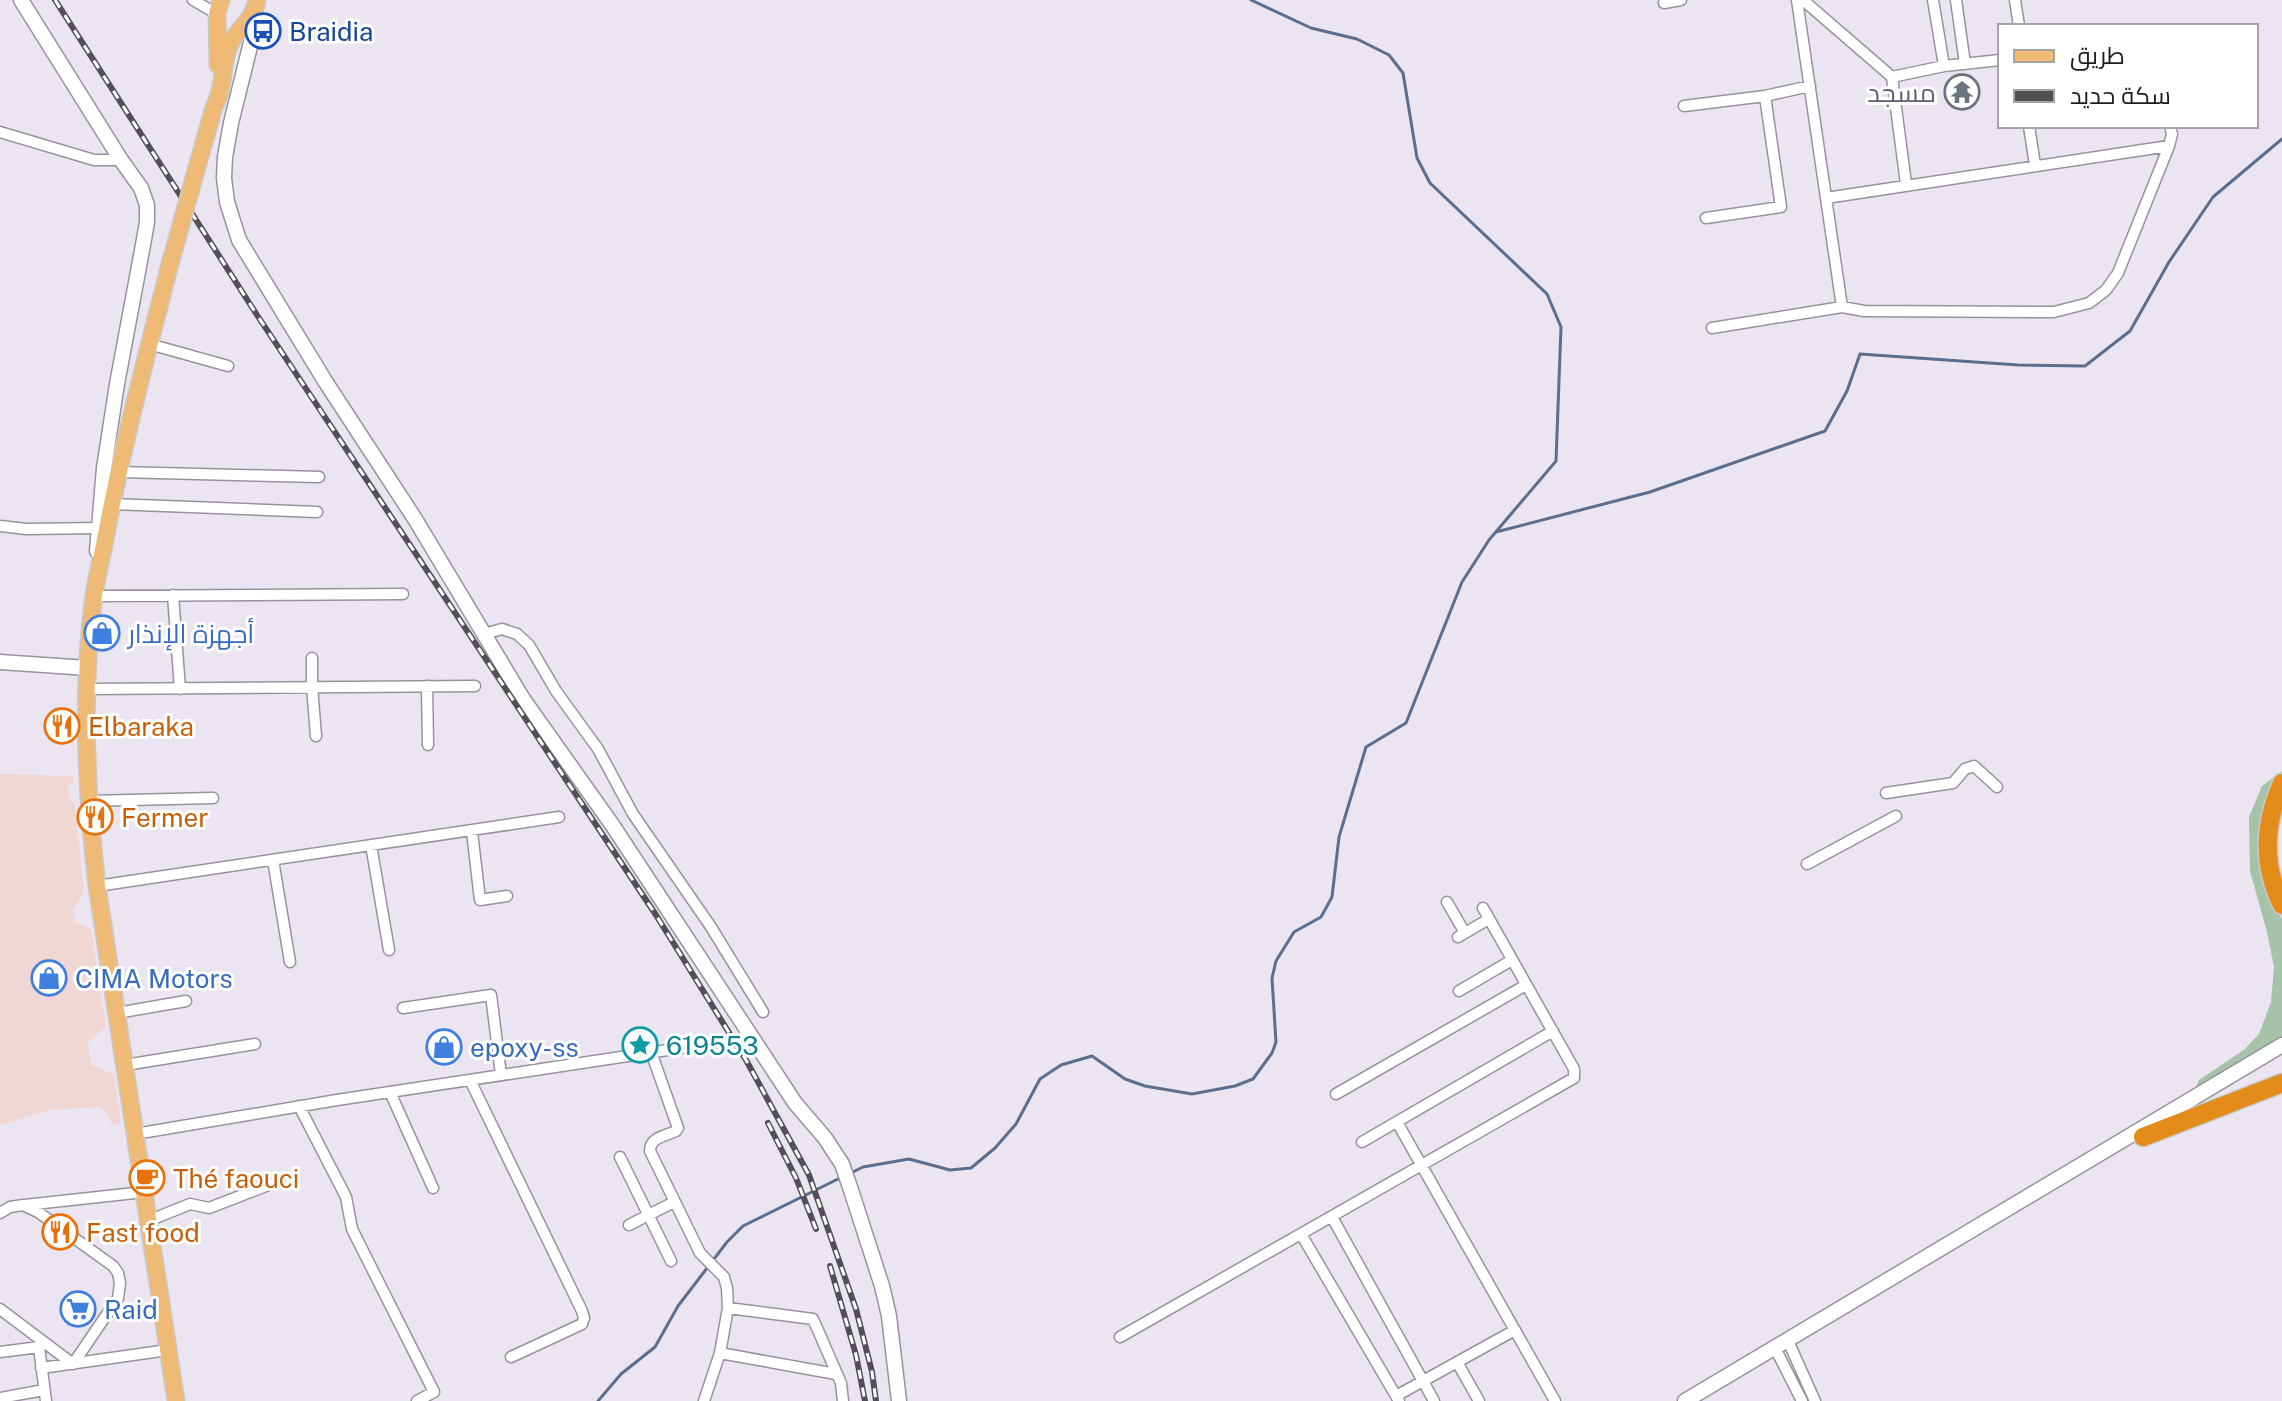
<svg xmlns="http://www.w3.org/2000/svg" width="2282" height="1401" font-family="'Public Sans',Cairo,sans-serif">
<style>
.industrial{fill:#f1d7d3}
.green{fill:#a6c3a9}
.lines{fill:none;stroke-linecap:round;stroke-linejoin:round}
.stream{stroke:#5b6e8e;stroke-width:3}
.street-casing{stroke:#97939d;stroke-width:13}
.secondary-casing{stroke:#97939d;stroke-width:17}
.primary-casing{stroke:#c9c9c9;stroke-width:19}
.highway-casing{stroke:#c9c9c9;stroke-width:21}
.street{stroke:#fff;stroke-width:10}
.secondary{stroke:#fff;stroke-width:14}
.primary{stroke:#efba75;stroke-width:16}
.highway{stroke:#e48c19;stroke-width:18}
.rail-casing{stroke:#525055;stroke-width:6}
.rail{stroke:#fff;stroke-width:3;stroke-dasharray:9;stroke-linecap:butt}
.primary-bridge-casing{stroke:#c9c9c9;stroke-width:19;stroke-linecap:butt}
.primary-bridge{stroke:#efba75;stroke-width:16}
.labels{text-anchor:middle;dominant-baseline:central;stroke-width:6;stroke-linejoin:round;paint-order:stroke}
.transit-label{font-size:26px;fill:#164399;stroke:#fff;text-anchor:start}
.worship-label{font-size:26px;fill:#5b616d;stroke:#fff;text-anchor:end}
.shop-label{font-size:26px;fill:#366cbe;stroke:#fff;text-anchor:start}
.food-label{font-size:26px;fill:#c56008;stroke:#fff;text-anchor:start}
.culture-label{font-size:26px;fill:#0d838f;stroke:#fff;text-anchor:start}
</style>
<rect width="100%" height="100%" fill="#eae5f0"/>
<path class="industrial" d="M0 774 73 776 74 782 68 786 69 797 75 804 84 893 72 910 75 922 91 929 106 1027 88 1042 91 1065 114 1074 121 1124 112 1125 108 1115 100 1107 50 1110 0 1125Z"/>
<path class="green" d="M2282 771 2278 781 2275 905 2282 919V1038L2201 1088 2195 1089 2199 1080 2245 1049 2259 1034 2271 1002 2274 967 2267 932 2250 871 2249 817 2262 786Z"/>
<g class="lines">
<path class="stream" d="M1496 532 1650 492 1825 431 1847 391 1860 354 2018 365 2085 366 2130 331 2169 262 2213 197 2282 139
M851 1173 863 1167 909 1159 950 1170 971 1168 995 1148 1016 1124 1040 1079 1061 1065 1092 1056 1125 1079 1145 1086 1192 1094 1235 1086 1253 1079 1272 1053 1276 1042 1272 978 1276 961 1294 932 1321 917 1332 897 1339 837 1366 747 1406 723 1462 582 1489 540 1556 461 1561 327 1547 294 1430 183 1417 158 1403 73 1389 55 1357 39 1311 28 1251 0
M598 1401 621 1374 655 1347 678 1306 727 1242 743 1226 840 1178"/>
<defs>
<path id="street" d="M193 0 217 14
M1797 0 1842 307
M1803 0 1892 77 1906 184
M1933 0 1944 66
M1956 0 1965 64
M2015 0 2019 26
M1664 3 1681 0
M1892 77 1944 66 2000 60
M1684 106 1765 96 1810 86
M2029 126 2035 165
M0 132 94 160H121
M1826 198 2169 146
M1706 218 1781 207 1765 96
M1712 328 1842 307 1864 311 2054 312 2089 303 2106 290 2118 273 2169 146 2172 134 2170 126
M149 344 228 366
M119 472 319 477
M112 504 317 512
M0 526 26 529 99 528
M173 595 180 689
M94 596 403 594
M484 634 502 629 517 634 529 645 556 691 598 749 633 814 711 927 763 1012
M312 658V687L316 736
M427 686 428 745
M87 689 475 686
M1886 793 1953 783 1965 769 1974 766 1997 787
M88 801 213 798
M472 832 480 900 507 896
M371 845 389 950
M273 860 290 962
M1807 864 1896 816
M97 886 559 817
M1447 902 1465 933
M1458 937 1489 919
M1459 991 1512 960
M403 1008 491 995 501 1075
M117 1013 186 1001
M651 1052 678 1128 676 1131C666 1136 650 1137 650 1151L700 1253 724 1277 727 1288 728 1308 720 1353 704 1401
M125 1065 255 1044
M470 1080 582 1311 584 1318 582 1324 511 1357
M390 1092 433 1188
M1336 1094 1526 985
M299 1106 346 1197 352 1229 434 1392 417 1401
M1397 1122 1555 1401
M135 1134 337 1100 707 1044
M1362 1142 1553 1031
M620 1157 671 1261
M25 1205 144 1192
M0 1213 10 1207 23 1205 38 1212 113 1266 118 1273 120 1283 118 1298 73 1364 0 1309
M1332 1217 1434 1401
M148 1221 190 1204 209 1208 271 1184
M629 1225 674 1202
M1301 1234 1399 1401
M728 1308 813 1319 841 1383 843 1401
M1120 1337 1574 1078V1069L1483 908
M1788 1341 1815 1401
M1775 1348 1802 1401
M0 1352 39 1347 46 1401
M720 1353 836 1374
M1457 1362 1479 1401
M41 1368 168 1350
M1396 1396 1515 1330
M0 1398 44 1390"/>
<path id="secondary" d="M21 0 121 160 141 188 147 205V222L143 245 117 384 104 468 97 551
M255 4 256 22 231 123 225 157 224 178 227 202 239 240 325 381 415 519 523 699 613 826 795 1103 825 1138 842 1164 850 1187 882 1286 889 1316 899 1401
M0 662 88 668
M1685 1401 2282 1045"/>
<path id="primary" d="M218 65 217 14 221 0
M199 160 214 107C225 88 221 63 230 44 238 27 254 20 257 0
M170 264C148 350 125 436 108 524 104 547 98 571 94 595 81 692 86 789 97 886L176 1401"/>
<path id="highway" d="M2282 783C2264 824 2262 865 2282 905
M2143 1137 2282 1083"/>
</defs>
<use href="#street" class="street-casing"/>
<use href="#secondary" class="secondary-casing"/>
<use href="#primary" class="primary-casing"/>
<use href="#highway" class="highway-casing"/>
<use href="#street" class="street"/>
<use href="#secondary" class="secondary"/>
<use href="#primary" class="primary"/>
<use href="#highway" class="highway"/>
<defs>
<path id="rail" d="M55 0 257 315 656 915 746 1060 809 1175 856 1309 872 1372 876 1401
M768 1123 796 1178 816 1229
M830 1266 856 1355 865 1401"/>
</defs>
<use href="#rail" class="rail-casing"/>
<use href="#rail" class="rail"/>
<defs>
<path id="primary-bridge" d="M170 264 199 160"/>
</defs>
<use href="#primary-bridge" class="primary-bridge-casing"/>
<use href="#primary-bridge" class="primary-bridge"/>
</g>
<defs>
<symbol id="bus-ring" viewBox="-11 -11 22 22"><circle r="9.5" fill="#fff" stroke="#1a4fb4" stroke-width="1.5"/><path d="M-5-6H5V4H4V6H2V4H-2V6H-4V4H-5ZM-3.5-4V0h7V-4ZM-3.5 1.2v1.5H-2V1.2ZM2 1.2v1.5H3.5V1.2Z" fill="#1a4fb4"/></symbol>
<symbol id="temple-ring" viewBox="-11 -11 22 22"><circle r="9.5" fill="#fff" stroke="#6b7280" stroke-width="1.5"/><path d="M0-6L5-2H3V0L6.5 2.5H4V6H1.5V3h-3V6H-4V2.5H-6.5L-3 0V-2H-5Z" fill="#6b7280"/></symbol>
<symbol id="shop-ring" viewBox="-11 -11 22 22"><circle r="9.5" fill="#fff" stroke="#3f7fe0" stroke-width="1.5"/><path d="M-5-2.5h2.3a2.7 3.5 0 0 1 5.4 0H5L5.5 6h-11ZM-1.5-2.5h3a1.5 2.3 0 0 0-3 0Z" fill="#3f7fe0"/></symbol>
<symbol id="restaurant-ring" viewBox="-11 -11 22 22"><circle r="9.5" fill="#fff" stroke="#e8710a" stroke-width="1.5"/><path d="M-5-6h1v4h1v-4h1v4h1v-4h1v5L-1.5 .5V6h-2V.5L-5-1ZM5-6V6H3V1.5H1.5Q1.5-4 5-6Z" fill="#e8710a"/></symbol>
<symbol id="sight-ring" viewBox="-11 -11 22 22"><circle r="9.5" fill="#fff" stroke="#0f9aa8" stroke-width="1.5"/><path d="M0-6L1.8-2.2L6-1.7L2.9 1.2L3.7 5.4L0 3.3L-3.7 5.4L-2.9 1.2L-6-1.7L-1.8-2.2Z" fill="#0f9aa8"/></symbol>
<symbol id="cafe-ring" viewBox="-11 -11 22 22"><circle r="9.5" fill="#fff" stroke="#e8710a" stroke-width="1.5"/><path d="M-5.5-4.5H6V0H3Q3 3.5 0 3.5H-2.5Q-5.5 3.5-5.5 0ZM3-3.2v2h1.7v-2ZM-6 4.5H4V6H-6Z" fill="#e8710a"/></symbol>
<symbol id="supermarket-ring" viewBox="-11 -11 22 22"><circle r="9.5" fill="#fff" stroke="#3f7fe0" stroke-width="1.5"/><path d="M-6-5.5h2.5l.6 2H6L4.5 2H-2.5L-4.4-4H-6ZM-1.5 3.2a1.3 1.3 0 1 0 .1 0ZM3 3.2a1.3 1.3 0 1 0 .1 0Z" fill="#3f7fe0"/></symbol>
</defs>
<g fill-rule="evenodd">
<use href="#bus-ring" x="243" y="11" width="40" height="40"/>
<use href="#temple-ring" x="1942" y="72" width="40" height="40"/>
<use href="#shop-ring" x="82" y="613" width="40" height="40"/>
<use href="#restaurant-ring" x="42" y="706" width="40" height="40"/>
<use href="#restaurant-ring" x="75" y="797" width="40" height="40"/>
<use href="#shop-ring" x="29" y="958" width="40" height="40"/>
<use href="#sight-ring" x="620" y="1025" width="40" height="40"/>
<use href="#shop-ring" x="424" y="1027" width="40" height="40"/>
<use href="#cafe-ring" x="127" y="1158" width="40" height="40"/>
<use href="#restaurant-ring" x="40" y="1212" width="40" height="40"/>
<use href="#supermarket-ring" x="58" y="1289" width="40" height="40"/>
</g>
<g class="labels">
<g class="transit-label">
<text x="289" y="31">Braidia</text>
</g>
<g class="worship-label">
<text x="1936" y="92">مسجد</text>
</g>
<g class="shop-label">
<text x="128" y="633">أجهزة الإنذار</text>
<text x="75" y="978">CIMA Motors</text>
<text x="470" y="1047">epoxy-ss</text>
<text x="104" y="1309">Raid</text>
</g>
<g class="food-label">
<text x="88" y="726">Elbaraka</text>
<text x="121" y="817">Fermer</text>
<text x="173" y="1178">Thé faouci</text>
<text x="86" y="1232">Fast food</text>
</g>
<g class="culture-label">
<text x="666" y="1045">619553</text>
</g>
</g>
<rect x="1998" y="24" width="260" height="104" fill="#ffffff" stroke="#a5a4a5" stroke-width="2"/>
<rect x="2014" y="50" width="40" height="12" fill="#efba75" stroke="#a5a4a5" stroke-width="2"/>
<text x="2070" y="64" font-size="24" fill="#1d1c1f">طريق</text>
<rect x="2014" y="90" width="40" height="12" fill="#525055" stroke="#a5a4a5" stroke-width="2"/>
<text x="2070" y="104" font-size="24" fill="#1d1c1f">سكة حديد</text>
</svg>
